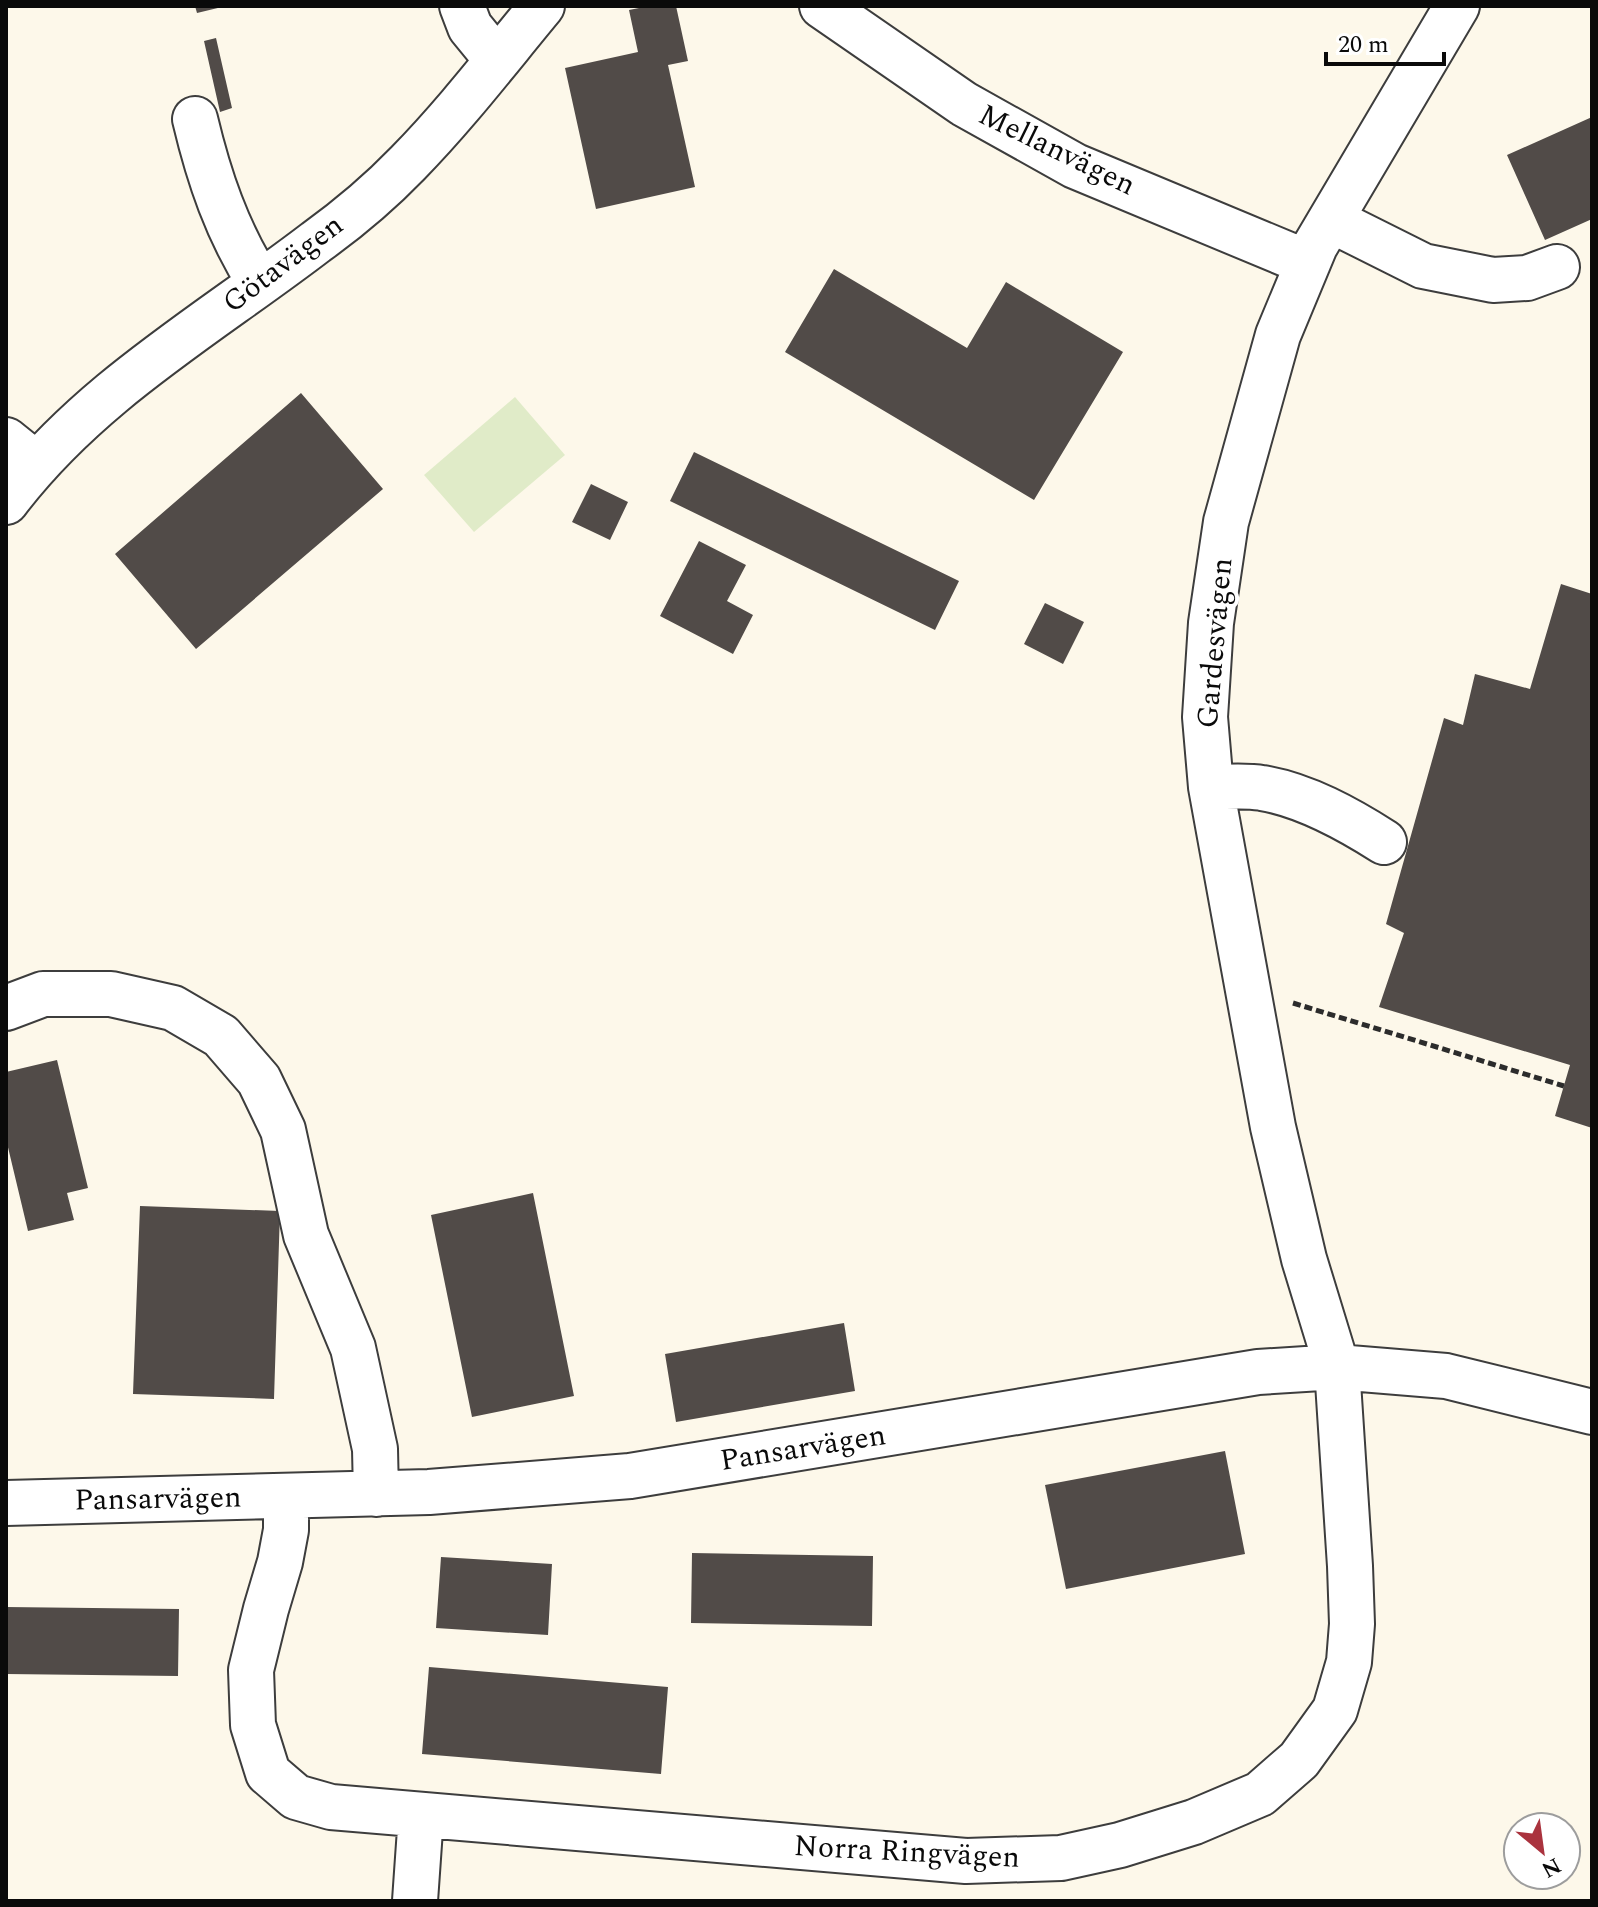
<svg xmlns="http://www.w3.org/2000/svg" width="1598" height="1907" font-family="Spectral,serif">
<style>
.pitch{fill:#e0ebc8}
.building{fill:#514b48}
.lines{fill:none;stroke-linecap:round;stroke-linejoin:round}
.minor-casing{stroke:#3d3d3d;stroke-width:48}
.path{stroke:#2c2c2c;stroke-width:5;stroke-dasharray:8 4;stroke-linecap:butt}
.minor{stroke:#fff;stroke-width:44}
.labels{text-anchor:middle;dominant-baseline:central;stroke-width:8;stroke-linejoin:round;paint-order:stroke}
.street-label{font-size:30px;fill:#0a0a0a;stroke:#fff}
</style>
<rect width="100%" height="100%" fill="#fdf8ea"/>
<path class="pitch" d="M515 397 565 455 474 532 424 475Z"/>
<path class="building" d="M195 6H222V7L197 13Z
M649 6H676L688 61 668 65 695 187 596 209 565 68 638 52 629 10Z
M216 38 232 108 220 112 204 41Z
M1592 117V219L1545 240 1507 155Z
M834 269 967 348 1006 282 1123 352 1034 500 785 352Z
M301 393 383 489 196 649 115 554Z
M694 452 959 581 935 630 670 501Z
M591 484 628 502 610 540 572 522Z
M699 541 746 565 727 601 753 615 733 654 660 616Z
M1561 584 1592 594V1128L1555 1116 1570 1065 1379 1007 1404 933 1386 924 1444 718 1463 725 1475 674 1530 689Z
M1045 603 1084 622 1063 664 1024 644Z
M57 1060 88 1188 67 1193 74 1220 28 1231 6 1139V1072Z
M533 1193 574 1396 472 1417 431 1215Z
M140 1206 280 1211 274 1399 133 1394Z
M844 1323 855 1391 676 1422 665 1354Z
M1225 1451 1245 1554 1066 1589 1045 1485Z
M692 1553 873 1556 872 1626 691 1623Z
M441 1557 552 1564 548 1635 436 1628Z
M6 1607 179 1609 178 1676 6 1674Z
M429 1667 668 1687 661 1774 422 1754Z"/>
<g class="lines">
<defs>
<path id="minor" d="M462 6 470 27 497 60
M822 6 964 104 1075 166 1308 263
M195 119C209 178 227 231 260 283
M1331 220 1423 266 1493 280 1527 278 1557 267
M6 440 37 465
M6 502C89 392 209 324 316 242 348 219 381 191 408 163 456 114 498 59 542 6
M1211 787C1227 787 1246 785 1262 788 1305 795 1348 819 1384 842
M6 1008 43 994H111L173 1008 221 1036 259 1080 283 1130 306 1235 353 1348 375 1449 376 1494
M286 1496V1530L280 1562 266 1609 251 1670 253 1725 268 1773 296 1797 331 1807 966 1861 1061 1858 1120 1845 1194 1822 1260 1794 1299 1760 1335 1710 1349 1662 1352 1624 1350 1566 1337 1367 1304 1259 1273 1127 1211 787 1205 717 1211 623 1226 522 1278 335 1315 246 1457 6
M6 1503 429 1492 630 1476 1258 1372 1337 1367 1446 1376 1592 1412
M415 1901 421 1815"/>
</defs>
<use href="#minor" class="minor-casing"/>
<path class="path" d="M1293 1003 1564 1086"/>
<use href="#minor" class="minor"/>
</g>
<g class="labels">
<g class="street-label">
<text transform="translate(1057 150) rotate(26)">Mellanvägen</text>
<text transform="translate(283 264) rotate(-37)">Götavägen</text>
<text transform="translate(1215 643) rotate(-85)">Gardesvägen</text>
<text transform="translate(803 1448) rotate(-9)">Pansarvägen</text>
<text transform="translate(158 1499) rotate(-1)">Pansarvägen</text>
<text transform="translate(907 1852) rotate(3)">Norra Ringvägen</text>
</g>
</g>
<rect width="1598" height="1907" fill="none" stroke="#0a0a0a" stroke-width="16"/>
<g transform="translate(1542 1851) rotate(151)"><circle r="38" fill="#ffffff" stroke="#9d9d9d" stroke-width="2"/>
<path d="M0-6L14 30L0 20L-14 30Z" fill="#aa333e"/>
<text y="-12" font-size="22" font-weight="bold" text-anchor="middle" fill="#0a0a0a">N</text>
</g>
<path d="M1326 52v12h118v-12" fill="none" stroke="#0a0a0a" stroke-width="4"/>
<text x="1338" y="52" font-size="24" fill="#0a0a0a" stroke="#ffffff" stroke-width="6" paint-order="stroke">20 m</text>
</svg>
